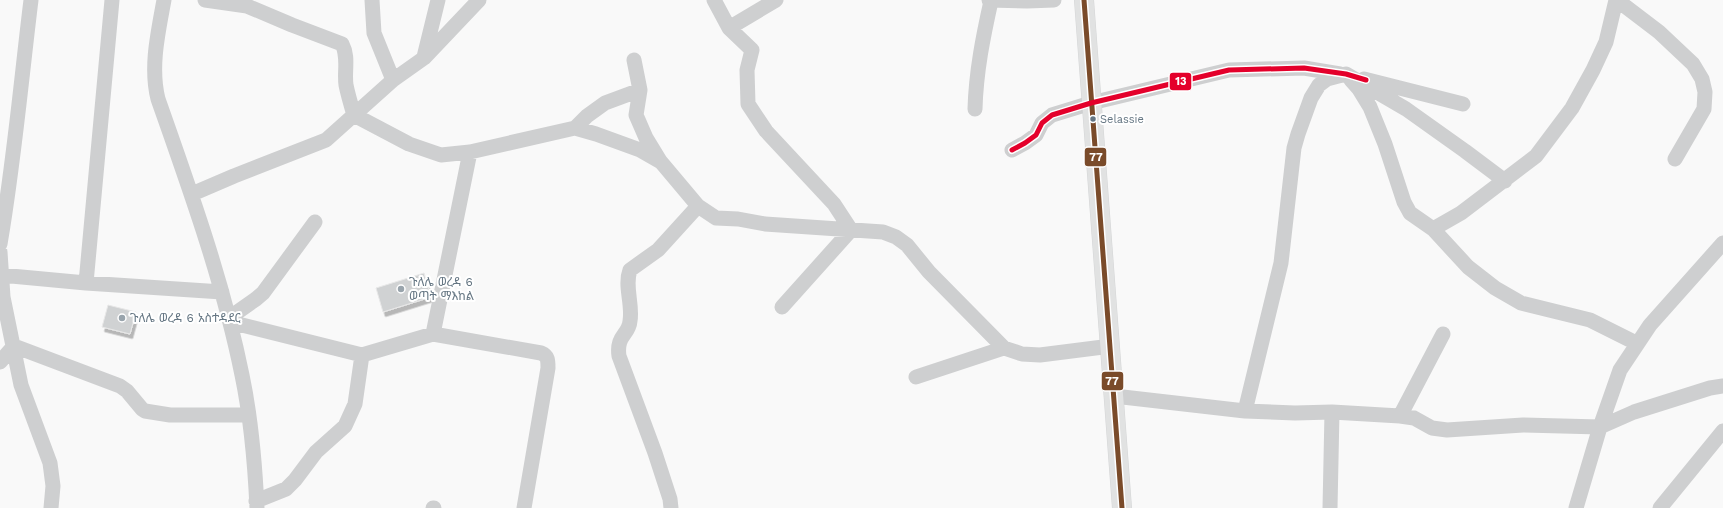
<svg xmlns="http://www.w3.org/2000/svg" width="1723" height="508" font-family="'Work Sans','Noto Sans Ethiopic',sans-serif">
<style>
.building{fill:#d0d2d3;stroke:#e8e8e8;filter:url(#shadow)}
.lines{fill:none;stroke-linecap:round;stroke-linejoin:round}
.major-casing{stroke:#d5d6d7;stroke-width:20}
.minor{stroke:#cecfd0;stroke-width:15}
.major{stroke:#e1e2e2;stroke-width:19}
.bus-1-casing{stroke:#fff;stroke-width:8}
.bus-2-casing{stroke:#fff;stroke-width:8}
.bus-1{stroke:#7a4b2a;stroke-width:5}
.bus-2{stroke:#e4002b;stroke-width:5}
.bus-dot{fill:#657683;stroke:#fff;stroke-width:1.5}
.poi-dot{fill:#99a4ac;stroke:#fff;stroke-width:1.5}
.labels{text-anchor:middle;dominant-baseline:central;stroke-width:4;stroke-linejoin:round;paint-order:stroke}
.bus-label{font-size:11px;fill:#657683;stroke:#fff;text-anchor:start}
.poi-label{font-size:12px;fill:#657683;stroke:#fff;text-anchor:start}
.line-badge{stroke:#fff;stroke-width:1.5}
.badge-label{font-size:11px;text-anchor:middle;font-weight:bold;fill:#fff}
</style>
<defs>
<filter id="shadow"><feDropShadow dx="2.5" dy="4.5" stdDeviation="0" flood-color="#0004"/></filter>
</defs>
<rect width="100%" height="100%" fill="#f9f9f9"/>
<path class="building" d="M424 273 431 297 383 312 376 288Z
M108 305 136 312 130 334 102 327Z"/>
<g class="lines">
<defs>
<path id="major" d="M1084 0 1122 508"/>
</defs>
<use href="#major" class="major-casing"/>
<path class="minor" d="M164 0C158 33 150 67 158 99 190 190 223 281 242 375 251 418 255 464 257 508
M205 0 247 6 292 25 342 44C349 57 344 71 346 85 348 95 351 105 354 115
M372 0 374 33 393 80
M714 0 729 28 752 50 747 70 748 104 766 131 834 204 851 230 782 307
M989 0 1027 1 1054 0
M1617 0 1659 32 1693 64 1702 79 1705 92 1704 109 1675 159
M729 28 776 0
M424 57 438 0
M634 60 640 90 636 115 646 138 660 161
M1364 79 1463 104
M1351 80 1359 89 1370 107 1385 144 1404 202 1410 213 1433 229 1468 267 1495 288 1521 303 1590 320 1636 343
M975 109C976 72 983 37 991 1
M354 115 409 144 441 155 470 152 575 128 596 134 640 150 661 162 698 206 716 218 738 219 765 224 883 232 896 237 907 245 929 272 1004 348 1022 354 1040 355 1111 346
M575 128 587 116 605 103 640 90
M1012 150 1025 143 1036 135 1042 123 1052 115 1091 103 1229 70 1304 68 1340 74
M192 194 234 176 326 140 393 80 424 58 479 0
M1433 229 1461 213 1536 156 1572 108 1593 70 1606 42 1616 0
M0 244C14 163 21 81 31 0
M0 252 3 297 21 385 50 463 53 486 51 508
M0 275 86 283 222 292
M86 283 112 0
M229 318 256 299 263 293 315 222
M230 322 362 355 433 334 541 353C548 356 548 360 548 368L524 508
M433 334 470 152
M14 346 120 386 127 391 142 409 145 411 170 415H249
M0 362 14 346
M916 377 1004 348
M1114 396 1245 411 1295 413 1332 412 1400 416 1414 418 1432 428 1447 430 1523 425 1600 427 1634 412 1710 388 1723 386
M1245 411 1281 263 1294 148 1298 134 1311 98 1319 85 1327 79 1346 74 1406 109 1465 151 1505 181
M1400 416 1443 334
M256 501 286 489 295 480 316 452 345 426 355 404 362 355
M433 508H434
M671 508 670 499 655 453 619 356C616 335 629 335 630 321 633 304 624 286 630 270L658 250 698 206
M1330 508 1332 412
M1576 508 1600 427 1620 370 1650 325 1723 243
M1660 508 1723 431"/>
<use href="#major" class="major"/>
<defs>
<path id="bus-1" d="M1084 0 1122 508"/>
<path id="bus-2" d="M1012 150 1025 143 1036 135 1042 123 1052 115 1091 103 1229 70 1304 68 1346 74 1366 80"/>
</defs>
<use href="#bus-1" class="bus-1-casing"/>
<use href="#bus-2" class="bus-2-casing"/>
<use href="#bus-1" class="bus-1"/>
<use href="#bus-2" class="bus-2"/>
</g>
<circle class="bus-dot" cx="1093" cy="119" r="3.5"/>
<g class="poi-dot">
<circle cx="401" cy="289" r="4"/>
<circle cx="122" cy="318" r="4"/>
</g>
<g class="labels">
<g class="bus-label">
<text x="1100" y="119">Selassie</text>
</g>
<g class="poi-label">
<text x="409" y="282">ጉለሌ ወረዳ 6<tspan x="409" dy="14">ወጣት ማእከል</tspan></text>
<text x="130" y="318">ጉለሌ ወረዳ 6 አስተዳደር</text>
</g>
</g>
<g class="line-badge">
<rect x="1169" y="72" width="23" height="19" rx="4" fill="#e4002b"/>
<rect x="1084" y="147" width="23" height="20" rx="4" fill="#7a4b2a"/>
<rect x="1101" y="371" width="23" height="20" rx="4" fill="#7a4b2a"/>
</g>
<g class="badge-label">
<text x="1181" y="85">13</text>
<text x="1096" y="161">77</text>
<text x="1112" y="385">77</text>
</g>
</svg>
